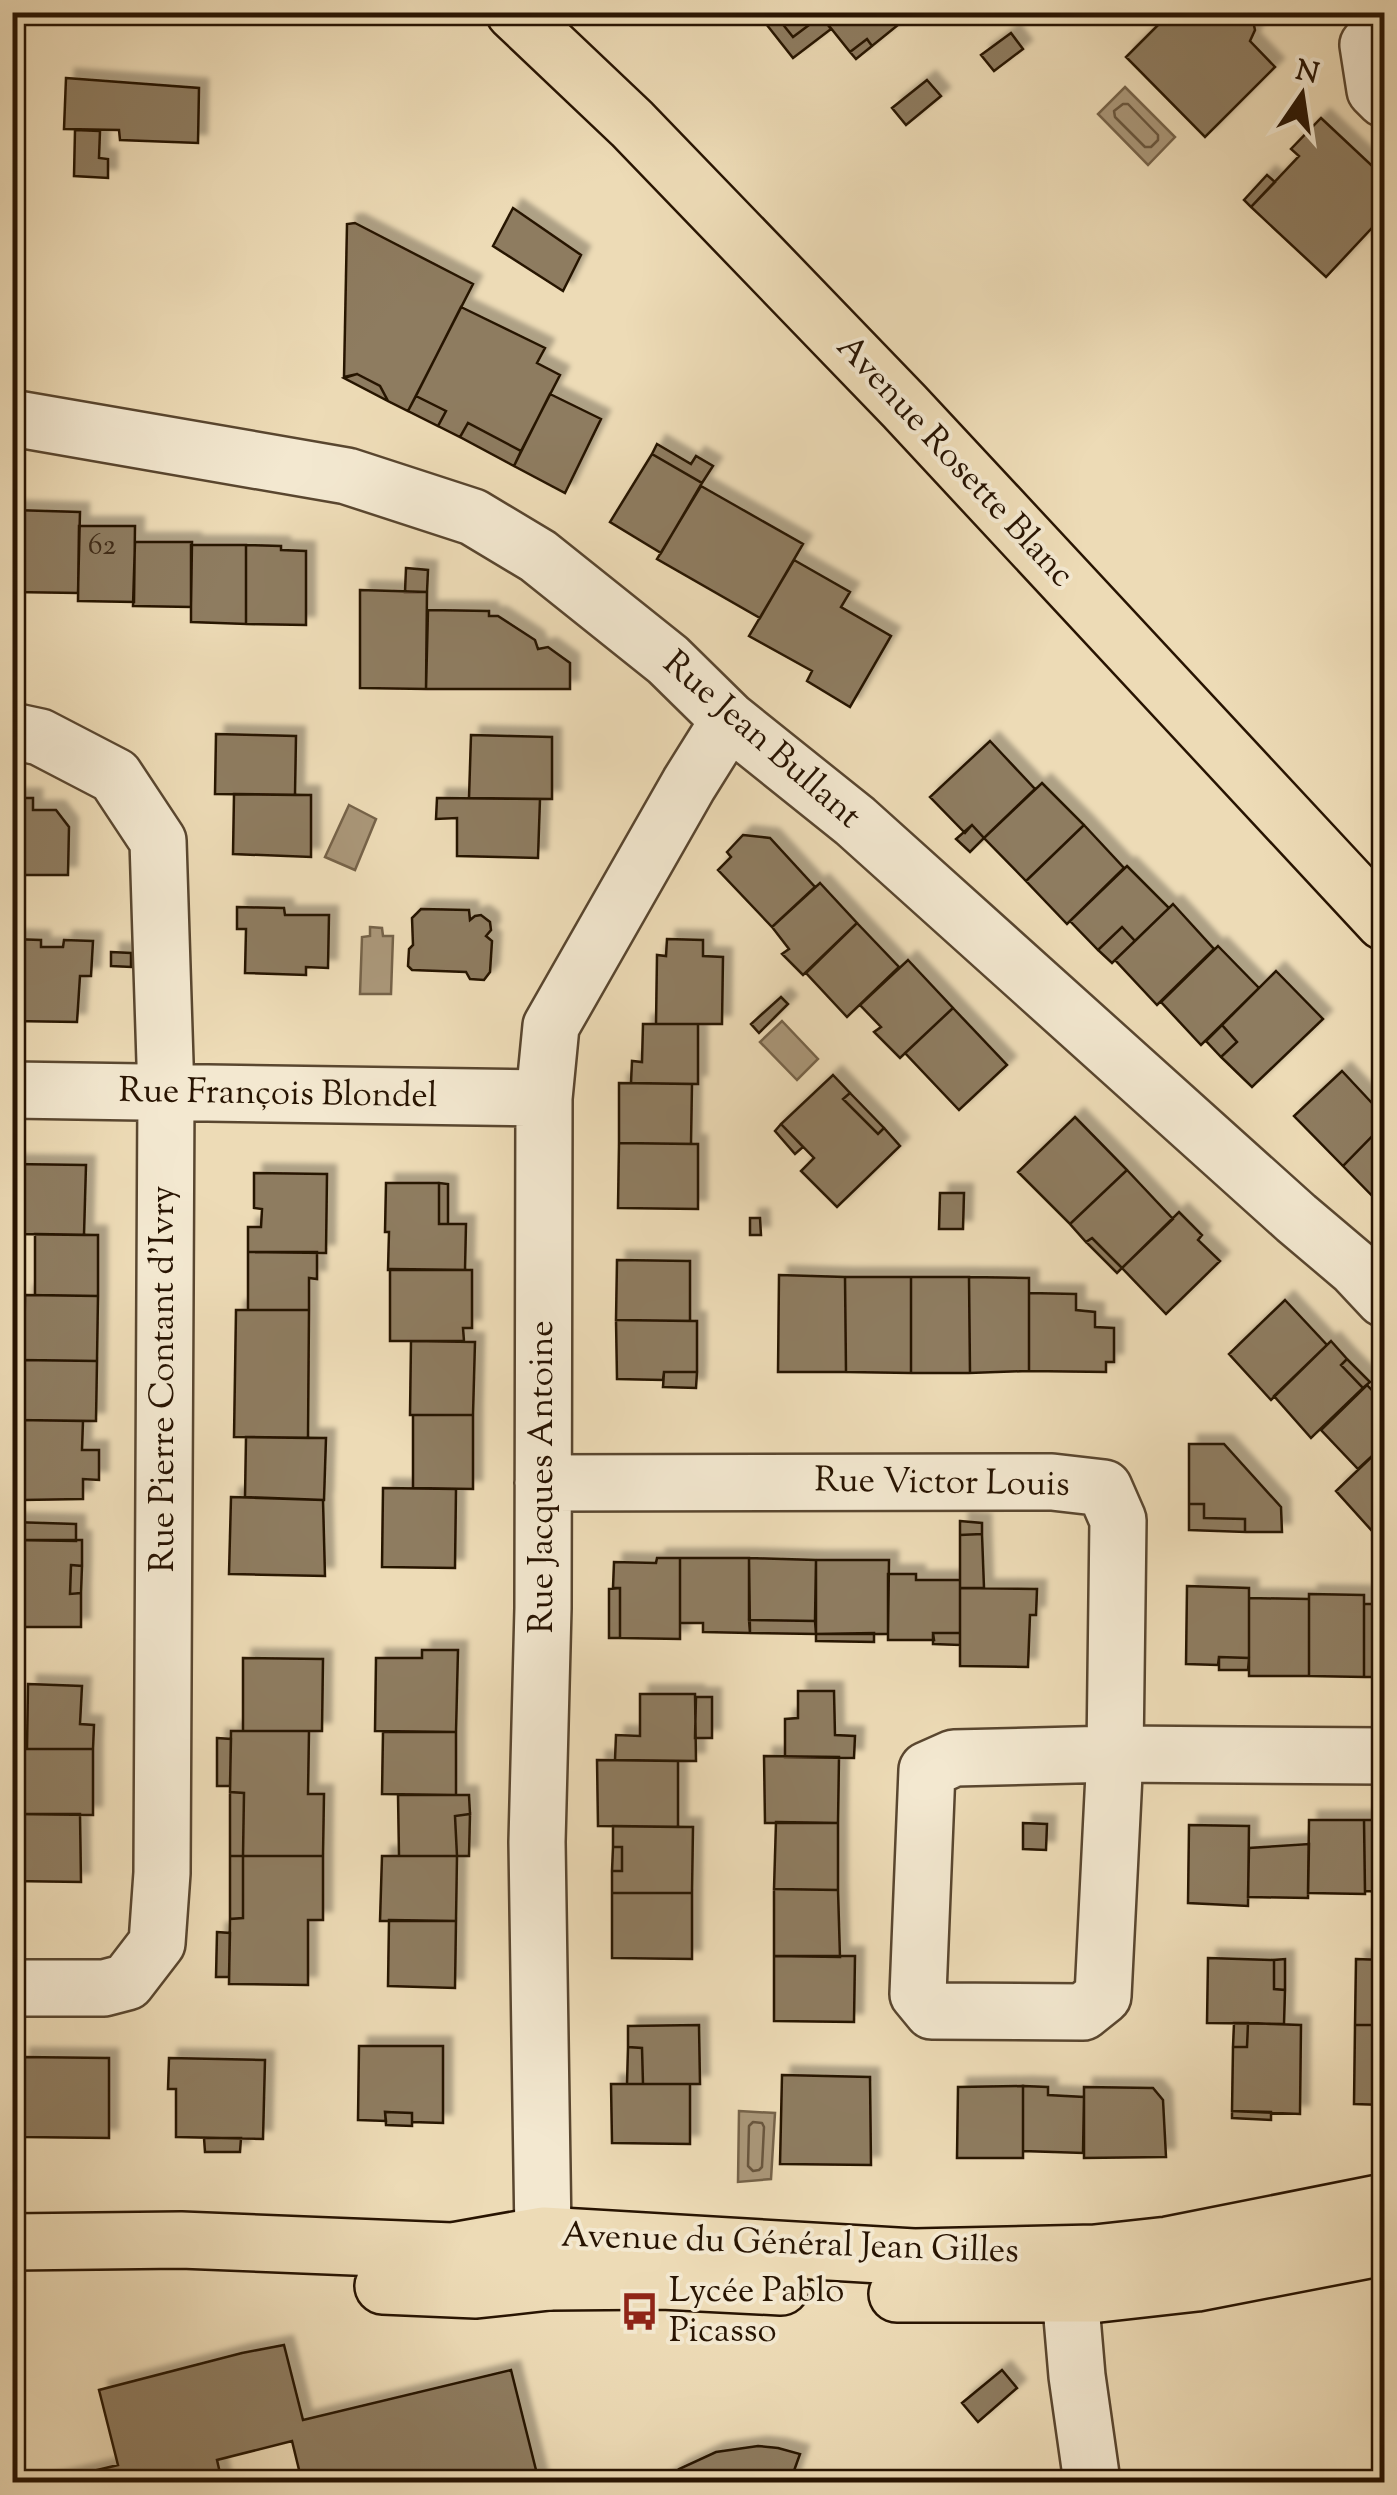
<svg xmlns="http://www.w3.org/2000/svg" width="1397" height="2495" font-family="'Sorts Mill Goudy',serif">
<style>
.water{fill:#aa9779;stroke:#766349;stroke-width:2.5}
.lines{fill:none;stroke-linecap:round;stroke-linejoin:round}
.shore{stroke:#69563e;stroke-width:2.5}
.building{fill:#8e7b60;stroke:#281402;stroke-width:2.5;filter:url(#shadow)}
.minor-casing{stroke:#59462f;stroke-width:60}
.major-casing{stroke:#281402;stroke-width:60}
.minor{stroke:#f3e8d0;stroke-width:55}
.major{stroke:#eddbb6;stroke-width:55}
.labels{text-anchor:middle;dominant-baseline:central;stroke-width:8;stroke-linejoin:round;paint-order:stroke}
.number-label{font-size:30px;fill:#422e1a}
.street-label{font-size:35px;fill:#281402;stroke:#f3e8d0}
.poi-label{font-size:35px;fill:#281402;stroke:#f3e8d0;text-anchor:start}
</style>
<defs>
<filter id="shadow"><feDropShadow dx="9" dy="-9" stdDeviation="2.5" flood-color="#0004"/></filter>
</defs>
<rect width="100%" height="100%" fill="#eddbb6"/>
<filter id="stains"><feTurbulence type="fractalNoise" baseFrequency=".002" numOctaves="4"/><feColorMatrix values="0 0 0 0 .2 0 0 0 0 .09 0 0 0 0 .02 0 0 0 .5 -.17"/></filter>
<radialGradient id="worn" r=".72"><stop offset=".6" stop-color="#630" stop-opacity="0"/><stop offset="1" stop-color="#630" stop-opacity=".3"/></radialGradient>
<path class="water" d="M1125 87 1175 137 1148 165 1098 114Z
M349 805 376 819 355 870 325 857Z
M370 927 382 928 383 936H393L391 994H360L362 937 370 936Z
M782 1021 818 1059 797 1080 760 1042Z
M739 2111 775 2113 771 2179 738 2182Z"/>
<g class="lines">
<path class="shore" d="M1123 104H1128L1158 135V140L1151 147H1145L1115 117 1114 111Z
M753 2122 762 2123 764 2127 762 2167 759 2170 753 2171 748 2166 749 2126Z"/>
</g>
<path class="building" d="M763 12H773L793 37 821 16 831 29 793 58 759 15Z
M773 12H818L821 16 793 37Z
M818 12H906L909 16 872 46 867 39 850 52Z
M1171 12H1238L1246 15 1253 21 1255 30 1250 41 1275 67 1205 137 1126 57Z
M1011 33 1023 49 994 71 981 55Z
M867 39 872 46 856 59 850 52Z
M66 78 199 88 198 143 120 140 119 130 64 129Z
M927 80 941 96 906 125 892 108Z
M1321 118 1384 177V215L1326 277 1251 207 1299 156 1291 149Z
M75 130 100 131 99 158 108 159V178L74 176Z
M1267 175 1275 182 1251 207 1244 200Z
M513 208 581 255 563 291 493 246Z
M355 223 473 284 408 411 388 401 380 386 357 374 344 377 347 224Z
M461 307 545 348 537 363 560 375 521 451 468 423 460 437 438 426 446 411 416 396Z
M357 374 380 386 388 401 344 378Z
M550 394 601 419 565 493 514 466Z
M416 396 446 411 438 426 408 411Z
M468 423 521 451 514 466 460 437Z
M657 444 691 464 696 456 713 466 702 483 652 454Z
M652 454 702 483 661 553 610 522Z
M701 486 803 544 760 618 657 559Z
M13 510 80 512 78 593 12 592Z
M79 526H135L134 602 78 601Z
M135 542H192L191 607 133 606Z
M191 545H246V624L191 622Z
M246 545 281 546V550L306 551V625L246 624Z
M794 560 850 592 841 607 891 636 850 707 807 681 812 671 749 636Z
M406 568 428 570 427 592H405Z
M360 590 427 592 426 689 360 688Z
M428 610 489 611V616H498L535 640 538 649 548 647 570 663V689H426Z
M216 734 296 736 295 795 215 794Z
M471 735 552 737V799L469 798Z
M990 741 1035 789 984 838 972 825 965 833 930 797Z
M1042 783 1084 825 1026 881 984 838Z
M234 794 311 795V857L233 854Z
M12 798H33V810H56L69 827 68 875H12Z
M437 798 540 799 538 858 457 856V818L436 819Z
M972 825 984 838 970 852 956 839Z
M1084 825 1124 868 1067 924 1026 881Z
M743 835 770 838 815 887 772 927 718 870 731 857 727 852Z
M1127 866 1169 908 1135 941 1122 927 1098 950 1070 921Z
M820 883 857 923 803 975 782 954 789 949 772 927Z
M1173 904 1214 949 1157 1005 1115 960Z
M237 907 284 908 285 915H329L328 968 306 967V975L245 973 246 929H237Z
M421 909 469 910 470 920 475 916 481 915 490 922 491 930 486 936 492 941 490 972 484 980 470 979 466 972 412 970 408 966 409 949 413 945 412 918Z
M857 923 899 967 847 1017 806 973Z
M1122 927 1135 941 1112 963 1098 950Z
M12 939 41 940V947H63L64 940 93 941 91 976H80L77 1022 12 1021Z
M667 939 703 940V956L723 957 722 1024H656L657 955 666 956Z
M1218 946 1259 988 1201 1045 1161 1002Z
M111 952 131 953V967L111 966Z
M908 960 953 1008 900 1058 874 1032 881 1027 860 1005Z
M1276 971 1323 1019 1252 1087 1221 1057 1237 1042 1222 1025Z
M781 997 788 1004 759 1033 751 1024Z
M953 1008 1007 1065 959 1110 905 1053Z
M643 1024H698V1084L631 1083 632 1061 642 1062Z
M1222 1025 1237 1042 1221 1057 1206 1041Z
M1342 1071 1384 1116V1124L1343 1166 1294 1116Z
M833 1075 850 1093 843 1099 878 1134 884 1128 900 1146 837 1207 801 1171 814 1158 781 1124Z
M619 1083 692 1084 691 1144 619 1143Z
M850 1093 884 1128 878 1134 843 1099Z
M1075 1117 1127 1170 1070 1224 1018 1172Z
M781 1124 803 1147 795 1154 775 1131Z
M1384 1124V1208L1343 1166Z
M619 1143 698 1144V1209L618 1208Z
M12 1164 86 1165 84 1235 12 1234Z
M1127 1170 1173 1219 1122 1268 1092 1238 1086 1242 1070 1224Z
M254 1173 327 1174 326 1253 248 1252V1227H261L262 1209 254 1208Z
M386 1183H439V1224H466L465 1270H388L389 1232H385Z
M439 1183 448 1184V1224H439Z
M940 1193H964L963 1229H939Z
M1179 1212 1202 1235 1198 1240 1220 1261 1166 1314 1122 1268Z
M750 1218H760L761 1235H750Z
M35 1234 98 1235V1296L35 1295Z
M1092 1238 1122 1268 1117 1273 1086 1242Z
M248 1252H317V1279L309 1278V1310H248Z
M617 1260 690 1261V1321L616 1320Z
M390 1269 472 1270V1328H463L464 1341H390Z
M779 1275 845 1277 846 1372H778Z
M845 1277H911V1373L846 1372Z
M911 1277H969L970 1373H911Z
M969 1277 1029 1278V1371L970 1373Z
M1029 1293 1076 1294V1310L1095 1312V1327L1114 1328V1362H1106V1372L1029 1371Z
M25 1295 98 1296 97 1361 24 1360Z
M1285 1300 1327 1345 1271 1400 1229 1354Z
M236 1310H309L308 1438 234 1437Z
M616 1320 697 1321V1372H664L663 1380 617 1379Z
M411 1341 475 1342 473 1415H410Z
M1331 1341 1347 1359 1341 1365 1363 1388 1311 1438 1274 1396Z
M1347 1359 1370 1382 1363 1388 1341 1365Z
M19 1360 97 1361 96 1421 19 1420Z
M664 1372H697L696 1388 663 1387Z
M1367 1385 1384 1403V1445L1358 1469 1321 1430Z
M413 1415H473V1489L413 1488Z
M17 1420 83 1421 82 1450H99V1480L83 1479V1499L23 1500 22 1475H12V1445H16Z
M246 1437 326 1438 324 1500 245 1497Z
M1189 1444H1224L1281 1507 1282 1532H1245V1519L1204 1518V1504H1189Z
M1384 1445V1523L1373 1532 1336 1491Z
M383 1488 456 1489 455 1568 382 1567Z
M231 1497 323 1500 325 1576 229 1574Z
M1189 1504H1204V1518L1245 1519V1532L1189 1530Z
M960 1521 982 1523V1534L960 1535Z
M12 1522 76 1524V1541L12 1540Z
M982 1534 984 1588H960V1535Z
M12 1540H82V1566L71 1565 70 1594 81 1593V1627H12Z
M657 1558H680V1639L620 1638V1588H613L614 1562 656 1563Z
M680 1558H749L750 1633 703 1632V1623H680Z
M749 1558 816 1560 815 1621 749 1620Z
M816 1560H889L888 1634H816Z
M71 1565 82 1566 81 1593 70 1594Z
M888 1574H916V1580H960V1633H933L934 1640H888Z
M1187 1586 1249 1588V1658L1219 1657 1218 1665 1186 1664Z
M620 1588V1638H609V1589Z
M960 1588 1037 1589 1036 1615H1030L1028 1667 960 1666Z
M1309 1594 1364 1595V1677L1309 1676Z
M1249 1598 1309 1599V1676H1249Z
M1364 1604H1384V1677H1364Z
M749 1620 815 1621 816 1634 750 1633Z
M874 1633V1642L816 1641V1634Z
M933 1633H960V1645L933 1644Z
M422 1650H458L456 1732 375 1731 376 1658H422Z
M1219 1657 1249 1658 1248 1670H1219Z
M243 1658 323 1659 322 1731H243Z
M28 1684 82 1686 80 1724 94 1725 93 1749H27Z
M798 1691H834L835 1735 855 1736 854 1758 785 1757V1719L798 1718Z
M640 1694H695L696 1761 615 1760 616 1735 640 1736Z
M696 1697H712V1738H695Z
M231 1731H309L308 1794H324L323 1856H243L244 1793 230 1792Z
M383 1732H456V1795L382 1794Z
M217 1738 231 1739 230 1786H217Z
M15 1749H93V1815L15 1814Z
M764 1756 839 1757 838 1823H765Z
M597 1760 678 1761V1827L598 1826Z
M230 1792 244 1793 243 1856H230Z
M398 1795H469L470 1814 455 1816 457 1856H399Z
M12 1814H80L81 1882 12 1881Z
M470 1814 469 1856H457L455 1816Z
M1309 1820H1364L1365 1894 1308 1893Z
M1364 1820H1384V1892L1365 1891Z
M776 1822 838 1823V1890L774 1889Z
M1023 1823 1047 1824 1046 1850 1023 1849Z
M1189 1825 1249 1826 1248 1906 1188 1903Z
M613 1826 693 1827 692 1893H612V1871H622V1847H613Z
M1309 1844 1308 1898 1248 1897 1249 1848Z
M613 1847H622V1871H612Z
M230 1856H243V1918L230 1919Z
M243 1856H323V1920H308V1985L229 1984 230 1919 243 1918Z
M382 1856H457L456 1921H380Z
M774 1889 838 1890 840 1957 774 1956Z
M612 1893H692V1959L612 1958Z
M389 1920 456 1921 455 1988 388 1986Z
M217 1932 230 1933 229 1977H216Z
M774 1956H855L854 2022 774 2021Z
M1208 1958 1274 1960V1989L1285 1990 1284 2024 1207 2023Z
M1285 1959V1990L1274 1989V1960Z
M1356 1959 1384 1960V2025H1355Z
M1234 2023H1248L1247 2047H1233Z
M1248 2023 1301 2025 1300 2114 1232 2111 1233 2047H1247Z
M699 2025 700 2084H643L642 2048 628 2047V2026Z
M1355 2025H1384V2105L1354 2104Z
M359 2046H443V2123L412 2122V2113L385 2112 386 2121 358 2120Z
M628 2047 642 2048 643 2084H627Z
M21 2057 109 2058V2138L22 2137Z
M169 2058 265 2060 263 2139 176 2137V2089H168Z
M782 2075 870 2077 871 2165 780 2164Z
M611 2084H690V2144L612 2143Z
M1023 2086V2158H957L958 2087Z
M1023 2086 1048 2087V2095L1084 2097 1083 2153 1023 2151Z
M1084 2087 1153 2088 1163 2100 1166 2157 1084 2158Z
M1232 2111 1271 2112V2120L1232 2118Z
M385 2112 412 2113V2126L386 2125Z
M204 2138H241L240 2152H205Z
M284 2345 303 2420 511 2370 539 2482H302L292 2441 217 2460 222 2482H47L118 2465 99 2390 242 2353Z
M1002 2370 1017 2388 978 2422 962 2403Z
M758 2446 778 2448 800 2454 790 2482H662L679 2469 716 2452Z"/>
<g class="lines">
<defs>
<path id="minor" d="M1384 26 1368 45 1375 90 1384 99
M12 418 347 476 473 517 538 556 668 660 729 720 855 821 1296 1218 1355 1268 1384 1299
M12 731 40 737 115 776 158 841 166 1094 162 1873 157 1943 127 1982 104 1988H12
M12 1090 544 1098
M543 1483 1052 1482 1104 1488 1118 1520 1115 1754 1384 1756
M1115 1754 1103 1996 1083 2012 932 2011 918 1994 927 1770 954 1758Z
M549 2282 543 2235 537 1842 543 1608 544 1098 551 1026 689 784 729 720
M1070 2294 1077 2376 1092 2482"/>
<path id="major" d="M514 12 632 124 904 406 1384 922
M12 2242 181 2240 452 2251 543 2235 914 2257 1095 2253 1168 2245 1384 2202
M383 2286 476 2290 549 2282 662 2281 781 2287
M897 2294H1099L1197 2283 1384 2247"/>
</defs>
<use href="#minor" class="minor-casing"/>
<use href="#major" class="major-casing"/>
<use href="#minor" class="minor"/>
<use href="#major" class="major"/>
</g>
<defs>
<symbol id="bus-bare" viewBox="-9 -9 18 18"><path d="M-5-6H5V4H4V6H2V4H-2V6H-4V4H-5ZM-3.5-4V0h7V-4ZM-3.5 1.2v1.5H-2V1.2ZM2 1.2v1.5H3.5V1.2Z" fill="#8f2418" stroke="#f3e8d0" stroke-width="2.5" paint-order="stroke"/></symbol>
</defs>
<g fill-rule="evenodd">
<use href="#bus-bare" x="612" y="2284" width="55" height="55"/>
</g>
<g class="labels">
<g class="number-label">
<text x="102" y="546">62</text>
</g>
<g class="street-label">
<text transform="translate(954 462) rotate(47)">Avenue Rosette Blanc</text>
<text transform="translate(761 741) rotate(41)">Rue Jean Bullant</text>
<text transform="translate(278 1095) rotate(1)">Rue François Blondel</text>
<text transform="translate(164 1379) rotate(-90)">Rue Pierre Contant d'Ivry</text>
<text transform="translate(543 1477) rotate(-90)">Rue Jacques Antoine</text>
<text transform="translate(942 1484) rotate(1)">Rue Victor Louis</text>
<text transform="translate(790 2245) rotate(2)">Avenue du Général Jean Gilles</text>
</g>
<g class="poi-label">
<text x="669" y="2292">Lycée Pablo<tspan x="669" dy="40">Picasso</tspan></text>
</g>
</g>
<rect width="1397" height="2495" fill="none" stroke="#eddbb6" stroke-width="50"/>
<rect x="15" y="15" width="1367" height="2465" fill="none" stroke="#281402" stroke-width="5"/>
<rect x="25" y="25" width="1347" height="2445" fill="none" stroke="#281402" stroke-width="2.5"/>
<g transform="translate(1302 95) rotate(13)" stroke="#f3e8d0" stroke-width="8" paint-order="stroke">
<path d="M0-8L18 38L0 25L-18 38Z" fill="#281402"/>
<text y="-15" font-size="28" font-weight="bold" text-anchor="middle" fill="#281402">N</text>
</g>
<rect width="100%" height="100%" filter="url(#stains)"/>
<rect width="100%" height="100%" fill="url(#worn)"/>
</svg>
